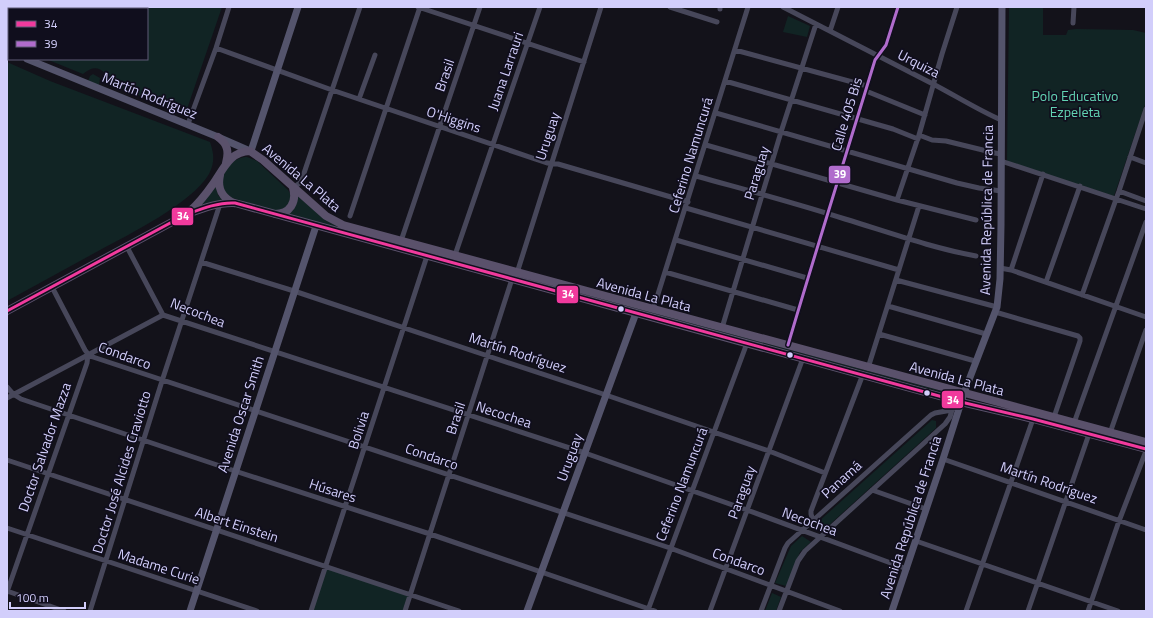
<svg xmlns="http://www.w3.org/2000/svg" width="1153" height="618" font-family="'Titillium Web',sans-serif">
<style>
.green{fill:#112424}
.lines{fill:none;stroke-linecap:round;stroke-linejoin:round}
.street{stroke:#47475a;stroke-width:5}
.secondary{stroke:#54546c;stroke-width:7}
.primary{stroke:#5a516b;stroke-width:8}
.bus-1-casing{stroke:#100e1d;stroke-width:6}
.bus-2-casing{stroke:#100e1d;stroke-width:6}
.bus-1{stroke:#f13a9d;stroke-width:3}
.bus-2{stroke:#b06ccc;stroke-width:3}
.bus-dot{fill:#d2cefb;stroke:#100e1d;stroke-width:1.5}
.labels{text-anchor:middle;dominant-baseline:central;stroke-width:3.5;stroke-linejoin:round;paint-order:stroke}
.street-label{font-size:14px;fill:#d2cefb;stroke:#100e1d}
.park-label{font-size:14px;fill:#62d3b3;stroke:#100e1d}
.line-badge{stroke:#100e1d;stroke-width:1.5}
.badge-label{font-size:11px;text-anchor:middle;font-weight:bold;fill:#fff}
</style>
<rect width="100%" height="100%" fill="#13121a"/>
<path class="green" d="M7 7H222L187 109 181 112 110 84C106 70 96 62 83 74L46 59H147V9H9V44L7 43Z
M1009 7H1043V35H1066L1068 30 1076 29 1133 30 1146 33V102L1114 196 1007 162Z
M788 16 810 26 807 37 783 32Z
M7 62 50 81 210 142C214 154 215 162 209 174 192 203 130 234 100 250 69 267 38 284 7 301Z
M93 74 100 78 99 85 88 81 90 76Z
M247 157 257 161 288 190 291 195V201L284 209 276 211 232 198 224 191C223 188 222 183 222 179 223 167 236 157 247 157Z
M216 186 218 195 222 200 199 207Z
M296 194 324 219 339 227 945 392V393L290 216 289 213Z
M932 420 936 421V428L828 526 817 523Z
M802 536 811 542 800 552 786 586 775 583 791 546Z
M326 566 410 595 405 611H311Z
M772 593 781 597 776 611H765Z"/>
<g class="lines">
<path class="street" d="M418 7 584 62
M670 7 717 22
M783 7C833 33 883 58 933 84 956 96 978 110 1001 120
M720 9V7
M1073 23 1074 7
M830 31 838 7
M216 48 332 90 547 163 558 164 688 202
M735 50 867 86
M725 81 893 129 918 139
M866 91 925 115
M359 99 375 55
M716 113 957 183 979 188 1001 191
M188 124 216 48 229 7
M919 135 932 140 946 141 995 153 1001 154
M706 145 897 200 976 220
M1130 157 1146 163
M1001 161 1146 209
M696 176C746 190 796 203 845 219 888 232 932 248 976 256
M293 188 301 182 360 7
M1119 191 1146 201
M897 200 919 135 942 54 957 7
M686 208 899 270
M350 216 420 7
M676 240 807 278
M401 241 480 7
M127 247 163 315 585 453 747 510 907 569
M455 255 540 7
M201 262 294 291 488 356 606 395 769 451 825 473
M1000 268 1011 270 1146 317
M1011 270 1043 174
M665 272 798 310
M517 273 601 7
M896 280 997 307
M1046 282 1080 186
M52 287 85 350 88 354 93 357 670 548 840 611
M1082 295 1119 191 1146 109
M888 306 986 334
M653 310 748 7
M995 312 1078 336 1080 338V341L1054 417
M722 328 781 132 816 24
M879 334 975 361
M788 345C816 250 846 155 875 60L886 45 898 7
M868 368 919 206
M7 387 13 394 21 399 235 471 430 534 655 611
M7 398 163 315
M1074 423 1146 222
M1110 433 1146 330
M943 459 1146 530
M7 460 459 611
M872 490 926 509
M813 521 811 514V511L863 374
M7 528 257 611
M916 541 1118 611
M7 591 64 611
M7 592 87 363 88 354
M648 610 747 343
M90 611 162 381 220 204
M311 611 427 256
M405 611 512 279
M710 611 803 358
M761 611 785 548 788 543 931 415 935 413 952 410 960 402
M779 611 798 561 805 551 945 424 950 417 952 410
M966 611 1033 419
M1028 611 1089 434
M1088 611 1119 521 1146 451"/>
<path class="secondary" d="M7 51 9 52
M27 59 218 137 250 151
M251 151 298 7
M190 611 316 226
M527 611 636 313
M892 611 943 459 964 393 997 307 1000 279 1001 225 1002 7"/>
<path class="primary" d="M218 137C228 144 229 152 226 163
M220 175C217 188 222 198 234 203
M190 211C199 203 206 194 213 184 223 170 230 151 250 151L263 160 326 216 343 225 1146 442
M275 214C290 214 297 202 293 188
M7 311 185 215C201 209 218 202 235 203L961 402 1033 419 1146 449"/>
<defs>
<path id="bus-1" d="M7 311 185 215C201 209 218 202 235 203L961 402 1033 419 1146 449"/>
<path id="bus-2" d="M788 345C816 250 846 155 875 60L886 45 898 7"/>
</defs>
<use href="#bus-1" class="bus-1-casing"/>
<use href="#bus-2" class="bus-2-casing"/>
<use href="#bus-1" class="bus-1"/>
<use href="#bus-2" class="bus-2"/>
</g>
<g class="bus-dot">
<circle cx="621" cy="309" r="3.5"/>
<circle cx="790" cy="355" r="3.5"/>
<circle cx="927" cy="393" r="3.5"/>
</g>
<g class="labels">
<g class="street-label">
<text transform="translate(919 63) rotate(27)">Urquiza</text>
<text transform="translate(505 71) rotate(-71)">Juana Larrauri</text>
<text transform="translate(444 75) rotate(-71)">Brasil</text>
<text transform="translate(150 95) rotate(22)">Martín Rodríguez</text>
<text transform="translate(846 114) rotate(-73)">Calle 405 Bis</text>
<text transform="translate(454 119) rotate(18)">O'Higgins</text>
<text transform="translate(547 136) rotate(-72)">Uruguay</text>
<text transform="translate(690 155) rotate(-73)">Ceferino Namuncurá</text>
<text transform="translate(756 173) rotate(-73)">Paraguay</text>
<text transform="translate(302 177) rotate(40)">Avenida La Plata</text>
<text transform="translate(986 210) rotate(-89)">Avenida República de Francia</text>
<text transform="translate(644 294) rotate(15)">Avenida La Plata</text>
<text transform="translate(198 312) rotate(21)">Necochea</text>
<text transform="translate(518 352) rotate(18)">Martín Rodríguez</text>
<text transform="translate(125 355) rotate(20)">Condarco</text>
<text transform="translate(957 378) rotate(15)">Avenida La Plata</text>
<text transform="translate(240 414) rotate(-72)">Avenida Oscar Smith</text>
<text transform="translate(504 414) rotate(18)">Necochea</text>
<text transform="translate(455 418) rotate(-72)">Brasil</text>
<text transform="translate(358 430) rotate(-72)">Bolivia</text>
<text transform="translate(44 447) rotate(-71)">Doctor Salvador Mazza</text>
<text transform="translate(432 456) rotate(19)">Condarco</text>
<text transform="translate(569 457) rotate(-70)">Uruguay</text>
<text transform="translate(121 472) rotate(-73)">Doctor José Alcides Craviotto</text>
<text transform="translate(841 479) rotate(-42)">Panamá</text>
<text transform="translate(1049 482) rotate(19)">Martín Rodríguez</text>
<text transform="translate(681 484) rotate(-69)">Ceferino Namuncurá</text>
<text transform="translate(333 490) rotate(18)">Húsares</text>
<text transform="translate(741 492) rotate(-70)">Paraguay</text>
<text transform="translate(910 517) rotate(-72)">Avenida República de Francia</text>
<text transform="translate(810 521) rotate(20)">Necochea</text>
<text transform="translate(237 524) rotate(18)">Albert Einstein</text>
<text transform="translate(739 561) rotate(20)">Condarco</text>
<text transform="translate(159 566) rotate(18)">Madame Curie</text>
</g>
<g class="park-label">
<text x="1075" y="95">Polo Educativo<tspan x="1075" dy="16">Ezpeleta</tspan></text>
</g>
</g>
<g class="line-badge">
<rect x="828" y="165" width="23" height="19" rx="4" fill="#b06ccc"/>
<rect x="171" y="207" width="23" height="19" rx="4" fill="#f13a9d"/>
<rect x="556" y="285" width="23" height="19" rx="4" fill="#f13a9d"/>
<rect x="941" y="390" width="23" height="19" rx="4" fill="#f13a9d"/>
</g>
<g class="badge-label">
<text x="840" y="178">39</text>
<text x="183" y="220">34</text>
<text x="568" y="298">34</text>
<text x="953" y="404">34</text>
</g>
<rect width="1153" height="618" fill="none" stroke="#d2cefb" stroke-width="16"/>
<rect x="8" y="8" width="140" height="52" fill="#100e1d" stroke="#5e5b76"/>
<rect x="16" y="21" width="20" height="6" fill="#f13a9d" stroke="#5e5b76"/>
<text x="44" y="28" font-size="12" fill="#d2cefb">34</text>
<rect x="16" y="41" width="20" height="6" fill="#b06ccc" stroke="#5e5b76"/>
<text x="44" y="48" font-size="12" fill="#d2cefb">39</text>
<path d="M10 602v6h75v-6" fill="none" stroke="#d2cefb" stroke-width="2"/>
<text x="16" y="602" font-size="12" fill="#d2cefb" stroke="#100e1d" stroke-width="3" paint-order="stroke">100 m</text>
</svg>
